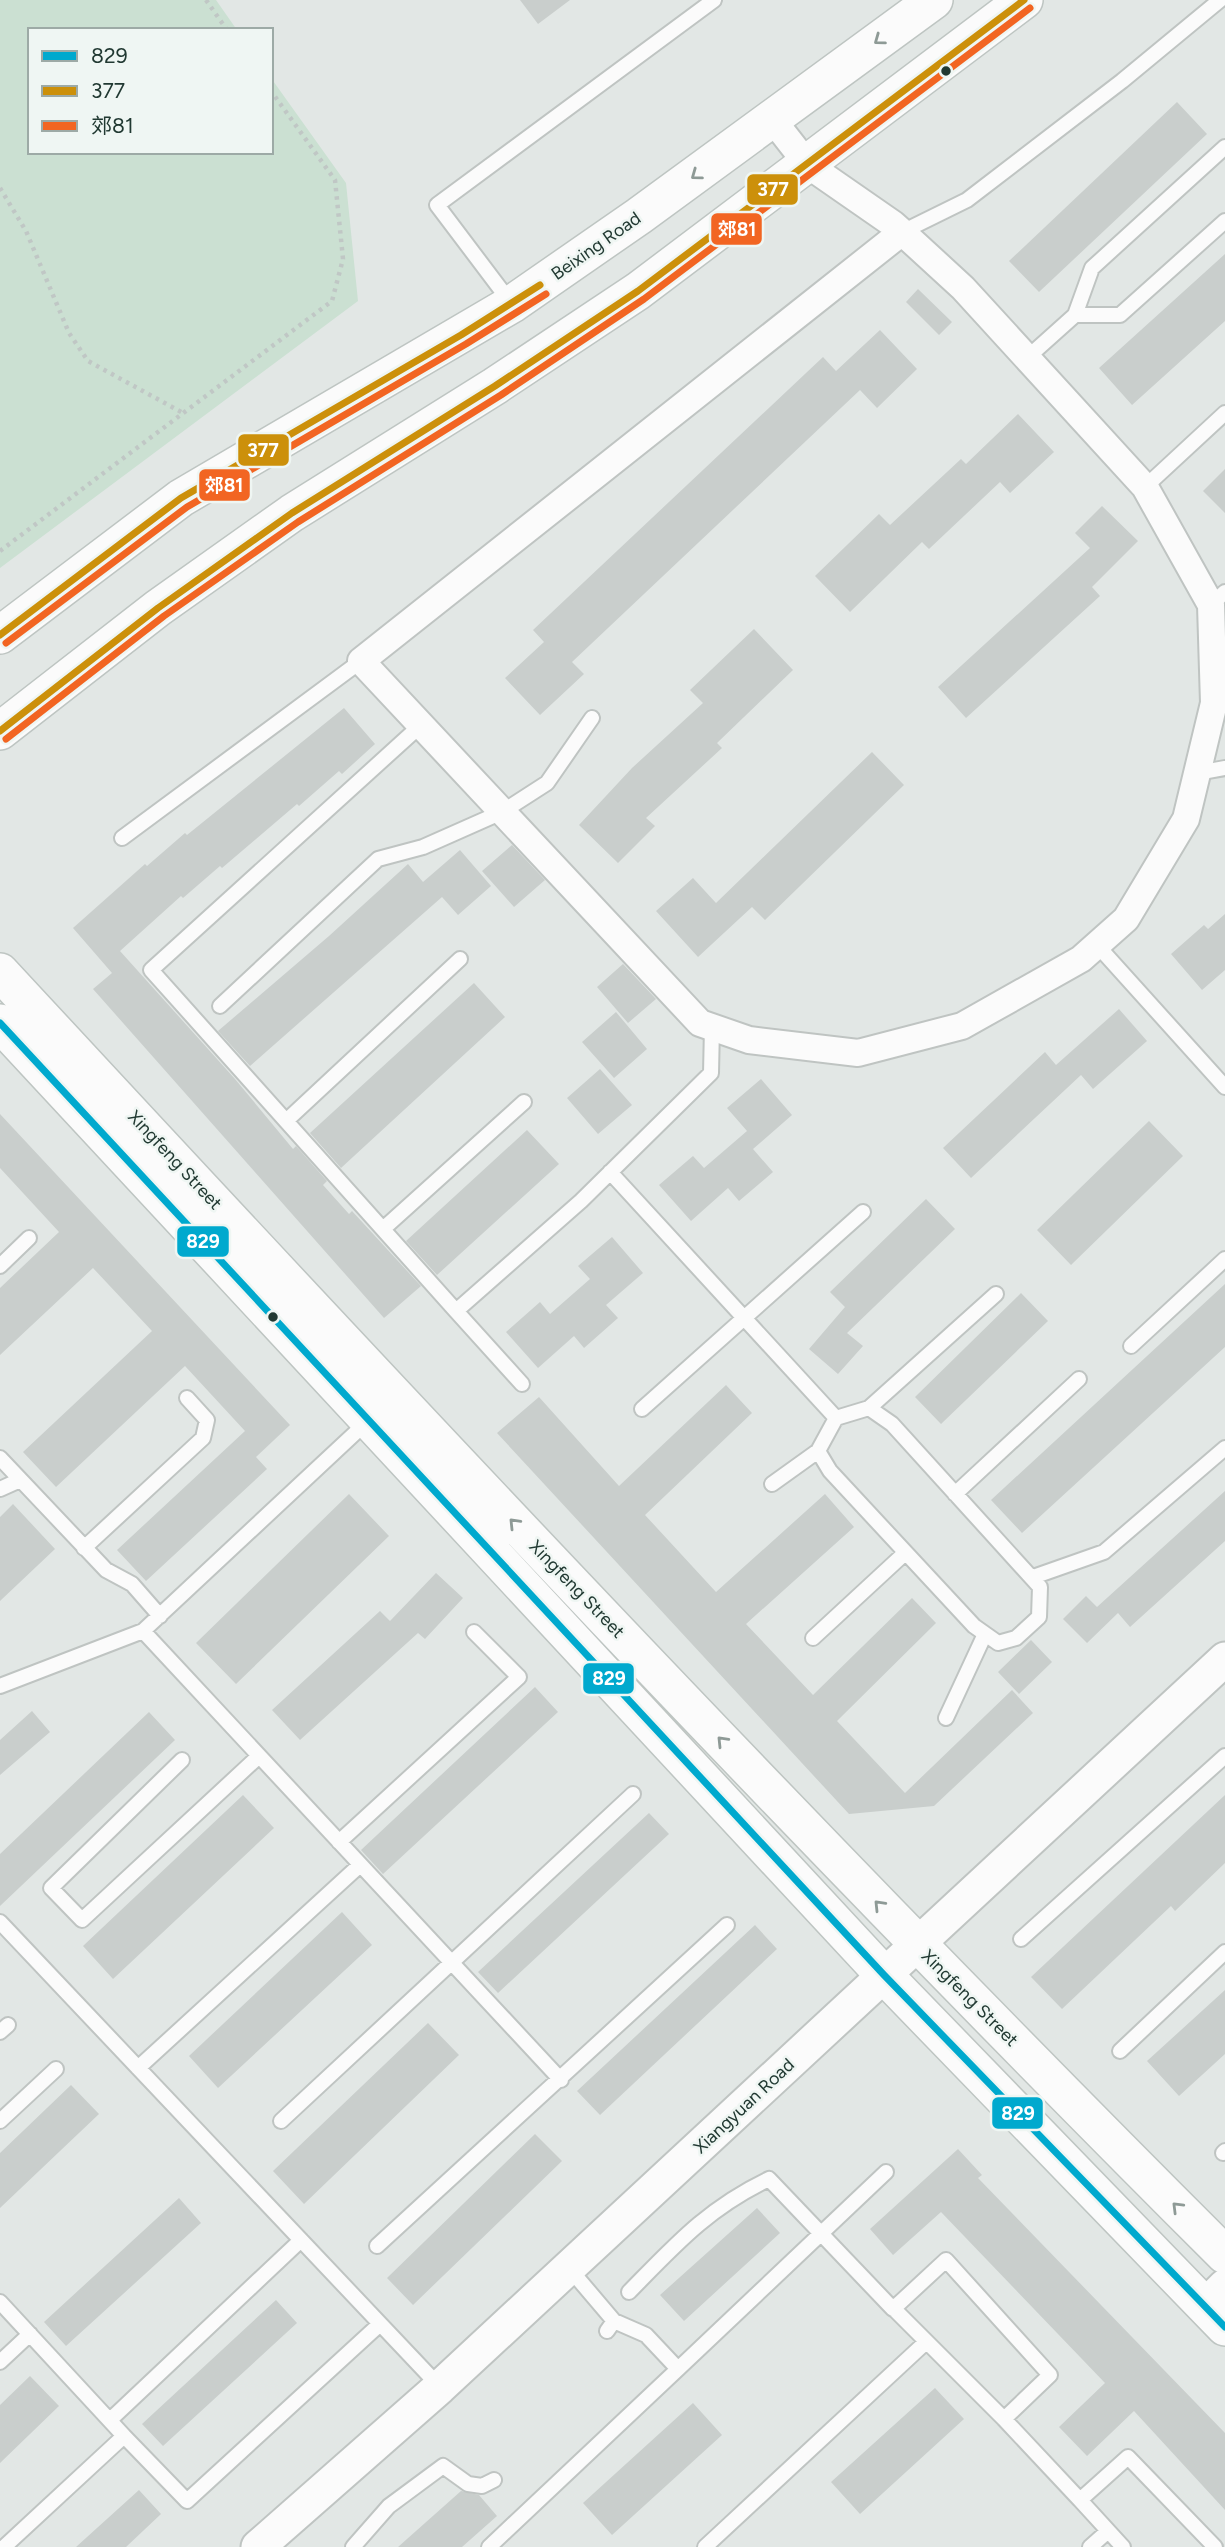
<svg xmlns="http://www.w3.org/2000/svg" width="1225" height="2547" font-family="Figtree,'Noto Sans SC',sans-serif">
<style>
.green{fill:#cbe0d2}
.building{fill:#c9cecc}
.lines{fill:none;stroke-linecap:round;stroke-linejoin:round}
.service-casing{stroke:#bfc4c2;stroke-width:18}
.minor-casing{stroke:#bfc4c2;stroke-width:30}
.tertiary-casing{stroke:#bfc4c2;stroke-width:37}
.secondary-casing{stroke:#bec5c2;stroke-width:40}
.path{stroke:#c0c7c5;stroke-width:4.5;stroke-dasharray:3.5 5;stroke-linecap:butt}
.service{stroke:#fbfbfb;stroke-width:14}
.minor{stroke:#fbfbfb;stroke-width:26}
.tertiary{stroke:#fbfbfb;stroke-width:33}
.secondary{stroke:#fbfbfb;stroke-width:37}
.bus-1-casing{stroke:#eff6f3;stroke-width:12}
.bus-2-casing{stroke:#eff6f3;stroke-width:12}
.bus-3-casing{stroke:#eff6f3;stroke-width:12}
.bus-1{stroke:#00a9ce;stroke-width:7}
.bus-2{stroke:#cc900a;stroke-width:7}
.bus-3{stroke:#f26522;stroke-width:7}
.oneway{stroke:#8e9a96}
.bus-dot{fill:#213932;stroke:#eff6f3;stroke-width:2.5}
.labels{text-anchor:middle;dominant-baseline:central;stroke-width:5;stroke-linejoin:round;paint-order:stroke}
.street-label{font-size:18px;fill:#213932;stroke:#eff6f3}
.line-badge{stroke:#eff6f3;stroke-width:2.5}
.badge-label{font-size:19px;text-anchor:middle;font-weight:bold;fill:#fff}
</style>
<rect width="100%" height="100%" fill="#e2e7e5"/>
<path class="green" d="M0 0H216L237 30H30V152H271V78L346 183 358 301 0 568Z"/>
<path class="building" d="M520 0H570L538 24Z
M1177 102 1207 134 1039 292 1009 261Z
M1225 254V321L1132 405 1099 368Z
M918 289 952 322 939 335 906 302Z
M880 330 917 369 877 408 860 390 572 662 584 674 540 715 505 678 544 642 533 630 823 357 836 371Z
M1018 414 1054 452 1010 493 1000 482 929 549 922 542 850 612 815 576 879 514 890 525 961 459 966 464Z
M1225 469V513L1203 491Z
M1102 506 1138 541 1092 587 1100 596 966 718 938 687 1090 548 1075 533Z
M754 629 793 670 717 743 722 748 646 818 655 826 618 863 579 825 632 768 703 703 690 690Z
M344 708 375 744 342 774 339 771 299 806 297 804 222 868 220 866 183 898 181 896 120 951 235 1079 293 1149 296 1146 327 1181 323 1185 349 1214 352 1211 421 1286 384 1318 93 989 112 973 73 928 145 864 147 866 185 833 187 835Z
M872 752 904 785 765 920 752 907 698 957 656 911 693 878 716 903Z
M512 845 545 880 514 907 482 871Z
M460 850 491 886 458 915 442 897 250 1066 218 1031 329 936 408 864 423 882Z
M1225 914V970L1202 990 1171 954 1204 925 1208 929Z
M623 964 656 999 628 1023 597 987Z
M474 983 505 1017 341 1168 310 1133Z
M1119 1009 1147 1041 1093 1089 1081 1075 971 1178 943 1148 1045 1052 1056 1065Z
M616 1012 647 1049 614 1078 582 1042Z
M600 1069 632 1105 598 1134 567 1098Z
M761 1079 792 1115 753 1149 773 1172 739 1201 728 1188 691 1221 659 1185 693 1156 704 1168 747 1131 727 1108Z
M0 1114 290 1425 256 1457 267 1469 146 1581 117 1550 245 1431 185 1366 56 1487 23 1452 152 1331 93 1268 0 1355V1288L59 1232 0 1168Z
M1149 1121 1183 1156 1071 1265 1037 1230Z
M527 1130 559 1164 437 1275 406 1241Z
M926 1199 955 1229 847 1333 863 1346 838 1374 809 1349 845 1307 830 1292Z
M612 1237 643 1273 606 1305 618 1318 584 1348 574 1336 538 1368 506 1332 540 1302 550 1314 590 1279 578 1266Z
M1225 1284V1347L1022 1533 991 1500Z
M1021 1293 1048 1321 941 1424 915 1397Z
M726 1385 752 1413 645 1515 716 1592 825 1494 854 1527 746 1624 813 1695 912 1598 936 1623 837 1721 905 1793 1012 1690 1033 1713 934 1806 849 1814 497 1433 539 1397 619 1486Z
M1225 1491V1541L1130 1627 1118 1613 1087 1643 1063 1619 1086 1596 1097 1607Z
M349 1494 389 1536 236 1684 196 1643Z
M13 1504 55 1549 0 1601V1517Z
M436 1573 463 1598 425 1639 418 1633 300 1740 272 1710 380 1611 390 1621Z
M1031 1640 1052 1662 1019 1694 998 1672Z
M535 1687 558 1712 383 1874 361 1850Z
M32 1711 50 1732 0 1775V1740Z
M149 1712 175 1740 0 1906V1854Z
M243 1795 274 1828 113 1979 83 1946Z
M1225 1795V1863L1175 1911 1171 1906 1062 2009 1031 1977Z
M649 1813 669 1834 498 1993 478 1972Z
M342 1912 372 1945 218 2088 189 2056Z
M755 1925 777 1949 600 2115 577 2091Z
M1225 1990V2054L1179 2096 1147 2061Z
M428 2023 459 2055 304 2204 273 2171Z
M71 2085 99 2114 0 2208V2153Z
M535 2134 562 2161 413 2305 387 2278Z
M958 2149 982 2175 978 2178 1225 2433V2510L1134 2411 1087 2456 1059 2427 1105 2383 941 2212 893 2255 870 2229Z
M179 2198 201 2223 66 2346 44 2322Z
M757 2208 780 2233 684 2321 660 2295Z
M276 2300 297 2323 163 2446 142 2424Z
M30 2376 59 2406 0 2463V2405Z
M935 2388 964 2419 860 2514 831 2482Z
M693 2403 722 2435 612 2535 583 2503Z
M139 2490 161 2514 126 2547H76Z
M461 2491 479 2495 497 2516 462 2547H398Z"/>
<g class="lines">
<defs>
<path id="service" d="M902 232 967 200 1122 81 1220 0
M511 303 437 205 714 0
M1075 315 1092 268 1225 147
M1027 358 1075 315H1120L1225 221
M1145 487 1225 413
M1211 605 1225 592
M421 725 151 970 456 1311 581 1201 711 1073 712 1027
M1197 773 1225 768
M122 838 361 661
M1097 945 1225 1087
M220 1006 378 859 423 847 502 812 547 783 592 718
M286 1121 460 959
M610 1172 836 1418 869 1408 892 1424 1040 1587 1039 1617 1016 1638 998 1643 974 1626 830 1471 818 1451 836 1418
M383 1229 524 1102
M0 1266 29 1238
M456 1311 522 1384
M1131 1346 1225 1259
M869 1408 996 1294
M642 1409 863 1212
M0 1458 106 1570 132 1584 160 1616
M772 1484 818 1451
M0 1489 20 1480
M955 1494 1079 1379
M84 1548 203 1438 207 1420 187 1398
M1033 1577 1104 1552 1225 1448
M143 1631 561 2080
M813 1638 905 1553
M0 1686 143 1631 368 1421
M946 1718 985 1634
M182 1760 51 1888 82 1920 259 1756
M339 1842 519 1677 474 1632
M0 1922 440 2387
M1021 1939 1225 1756
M0 2032 8 2025
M1120 2051 1225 1952
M138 2068 360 1865
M0 2121 56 2069
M281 2121 633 1794
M1223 2153 1225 2151
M377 2246 727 1925
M569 2268 614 2321 607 2331
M629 2292C675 2245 708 2208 769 2179L893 2309 946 2260 1050 2375 1004 2419 1080 2500 1128 2457 1215 2547
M0 2302 124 2436 4 2547
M890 2305 1004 2419
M614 2321 646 2335 678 2369 886 2172
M0 2362 30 2334
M110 2420 301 2240
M124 2436 187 2501 380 2324
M1080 2500 1123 2547
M353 2547 389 2506 443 2466 468 2484 482 2486 494 2480
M489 2547 678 2369
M705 2547 926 2342
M1090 2547 1108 2531"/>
<path id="minor" d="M772 119 808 165 893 224 902 232 963 288 1145 487 1211 605 1214 703 1186 819 1126 919 1081 959 962 1026 858 1053 749 1040 700 1023 361 661 902 232"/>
<path id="tertiary" d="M1204 2307 1225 2286
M258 2547 440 2387 1225 1659"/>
<path id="secondary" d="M0 635 181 498 512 304 639 216 934 0
M0 731 158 608 292 513 495 386 638 291 1024 0
M0 972C402 1406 806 1837 1225 2255
M0 1023 884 1975 1225 2327"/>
</defs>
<use href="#service" class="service-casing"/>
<use href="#minor" class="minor-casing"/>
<use href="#tertiary" class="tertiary-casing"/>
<use href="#secondary" class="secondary-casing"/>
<path class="path" d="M206 0 227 30
M0 188 26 231 69 333 88 361 183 413
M0 551 332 301 343 259 335 180 271 91"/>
<use href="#service" class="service"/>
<use href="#minor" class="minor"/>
<use href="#tertiary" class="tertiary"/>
<use href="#secondary" class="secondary"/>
<defs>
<path id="bus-1" d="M0 1023 884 1975 1225 2327"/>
<path id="bus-2" d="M0 635 181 498 461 335 540 285
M0 731 158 608 292 513 495 386 638 291 1024 0"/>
<path id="bus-3" d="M6 643 187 507 466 344 546 294
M6 739 164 616 298 522 501 395 644 299 1030 8"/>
</defs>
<use href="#bus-1" class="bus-1-casing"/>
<use href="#bus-2" class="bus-2-casing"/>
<use href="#bus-3" class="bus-3-casing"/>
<use href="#bus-1" class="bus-1"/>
<use href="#bus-2" class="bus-2"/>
<use href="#bus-3" class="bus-3"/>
</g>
<defs><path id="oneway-chevron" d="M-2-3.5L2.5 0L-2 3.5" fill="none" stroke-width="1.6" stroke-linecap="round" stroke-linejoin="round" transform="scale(1.75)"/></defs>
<g class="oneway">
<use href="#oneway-chevron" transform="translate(879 40) rotate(144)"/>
<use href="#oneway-chevron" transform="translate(696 175) rotate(144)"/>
<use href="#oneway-chevron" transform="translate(514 1523) rotate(-134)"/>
<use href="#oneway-chevron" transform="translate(722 1741) rotate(-134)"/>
<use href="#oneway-chevron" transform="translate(879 1905) rotate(-134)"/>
<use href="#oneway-chevron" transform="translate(1177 2207) rotate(-135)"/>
</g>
<g class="bus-dot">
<circle cx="946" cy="71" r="6"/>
<circle cx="273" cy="1317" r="6"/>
</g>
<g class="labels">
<g class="street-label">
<text transform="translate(596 246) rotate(-35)">Beixing Road</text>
<text transform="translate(175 1160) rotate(47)">Xingfeng Street</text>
<text transform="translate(577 1589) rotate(46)">Xingfeng Street</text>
<text transform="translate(970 1998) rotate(45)">Xingfeng Street</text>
<text transform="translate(744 2106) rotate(-43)">Xiangyuan Road</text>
</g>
</g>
<g class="line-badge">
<rect x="746" y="173" width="53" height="33" rx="7" fill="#cc900a"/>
<rect x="710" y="212" width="53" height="34" rx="7" fill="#f26522"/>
<rect x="237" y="433" width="53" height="34" rx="7" fill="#cc900a"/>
<rect x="198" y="468" width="53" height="34" rx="7" fill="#f26522"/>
<rect x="176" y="1225" width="54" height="33" rx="7" fill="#00a9ce"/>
<rect x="582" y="1662" width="53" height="33" rx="7" fill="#00a9ce"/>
<rect x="991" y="2096" width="53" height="34" rx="7" fill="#00a9ce"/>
</g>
<g class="badge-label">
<text x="773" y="196">377</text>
<text x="737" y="236">郊81</text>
<text x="263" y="457">377</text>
<text x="224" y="492">郊81</text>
<text x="203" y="1248">829</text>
<text x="609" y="1685">829</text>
<text x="1018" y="2120">829</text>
</g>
<rect x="28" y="28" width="245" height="126" fill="#eff6f3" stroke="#9daaa6" stroke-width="2"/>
<rect x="42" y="51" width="35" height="10" fill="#00a9ce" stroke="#9daaa6" stroke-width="2"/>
<text x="91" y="63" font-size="21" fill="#213932">829</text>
<rect x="42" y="86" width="35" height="10" fill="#cc900a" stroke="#9daaa6" stroke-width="2"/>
<text x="91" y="98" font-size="21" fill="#213932">377</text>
<rect x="42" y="121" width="35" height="10" fill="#f26522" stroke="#9daaa6" stroke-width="2"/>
<text x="91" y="133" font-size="21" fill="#213932">郊81</text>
</svg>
